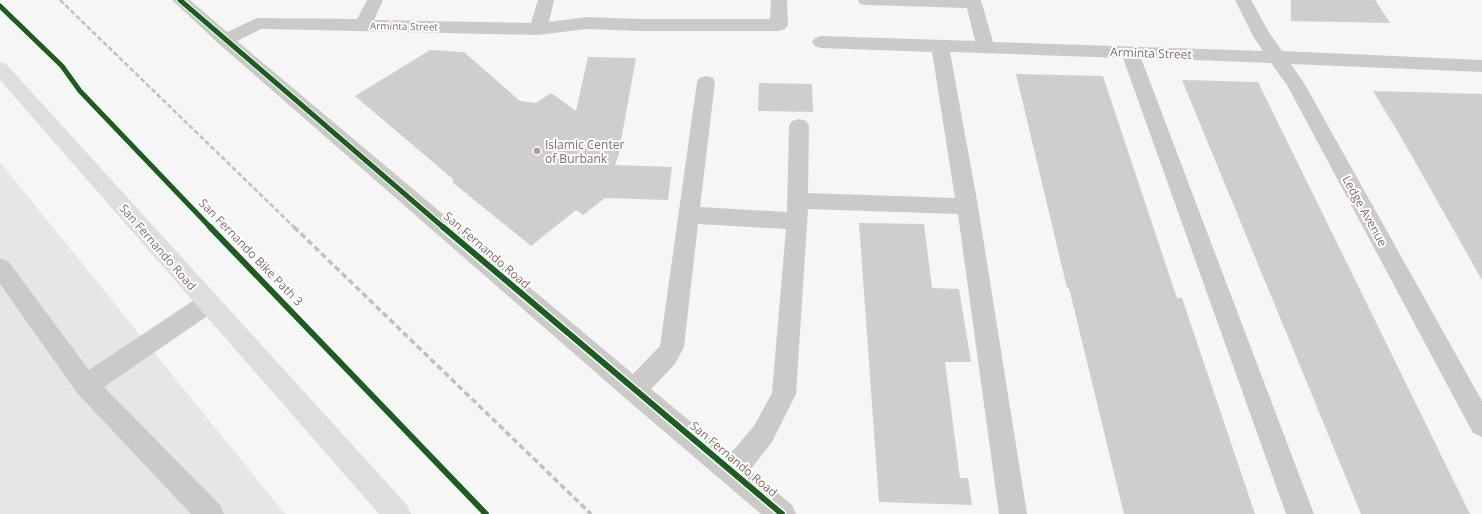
<svg xmlns="http://www.w3.org/2000/svg" width="1482" height="514" font-family="'Open Sans',sans-serif">
<style>
.built{fill:#e8e5e6}
.building{fill:#d0cecd}
.lines{fill:none;stroke-linecap:round;stroke-linejoin:round}
.minor{fill:#cccac9;fill-rule:evenodd}
.major{fill:#dfdede;fill-rule:evenodd}
.rail-far1{stroke:#c2c0bf;stroke-width:2.5;stroke-dasharray:5 2.5;stroke-linecap:butt}
.rail{stroke:#c2c0bf;stroke-width:3.5;stroke-dasharray:6 3.5;stroke-linecap:butt}
.cycleway-far1-casing{stroke:#fff;stroke-width:7}
.cycleway-casing{stroke:#fff;stroke-width:9}
.cycleway-far1{stroke:#1b5e20;stroke-width:5}
.cycleway{stroke:#1b5e20;stroke-width:6}
.poi-dot{fill:#ad9c99;stroke:#fff;stroke-width:1.5}
.labels{text-anchor:middle;dominant-baseline:central;stroke-width:4;stroke-linejoin:round;paint-order:stroke}
.far-street-label{font-size:10px;fill:#856c67;stroke:#fff}
.street-label{font-size:12px;fill:#856c67;stroke:#fff}
.poi-label{font-size:12px;fill:#856c67;stroke:#fff;text-anchor:start}
</style>
<rect width="100%" height="100%" fill="#f6f6f6"/>
<path class="built" d="M0 162 285 514H0Z"/>
<path class="building" d="M1291 0H1375L1390 23 1291 21Z
M430 50 464 52 520 101 536 103 551 93 576 111 588 57 636 58 621 141 623 142 615 165 672 167 668 200 605 198 583 215 576 210 531 246 452 182 454 180 355 96Z
M1016 74 1103 76 1177 298H1182L1255 514H1124L1069 288H1067Z
M1182 80 1258 82 1470 514H1361Z
M759 83 812 84 813 112 758 111Z
M1373 91 1482 94V280L1401 137Z
M859 223 924 224 932 288 959 289 971 362H945L960 478H968L972 505 879 502Z"/>
<g class="lines">
<path class="minor" d="M172 0H190L227 32 257 18 357 19 367 0H383L374 20 531 23 538 0H554L549 22 587 17 640 19H770L771 0H787L788 25 785 29 779 31H640L587 29 538 35 268 29H261L237 41 633 374 660 346 697 82 699 78 706 76 713 78 715 82 700 207 787 212 789 126 792 121 799 119 806 121 809 126 808 193 955 198 932 52 821 48 815 46 812 42 815 38 821 36 975 41 967 8 866 5 860 4 858 0H981L993 42 1263 51 1253 36 1235 0H1251L1270 34 1282 51 1482 60V72L1291 64 1304 83 1482 401V437L1473 433 1287 85 1271 63 1141 58 1314 514H1286L1123 58 950 52 978 206 1027 514H999L958 214 808 209 796 394 772 442 750 470 792 505 796 514H761L625 398 219 44ZM698 224 786 229 772 393 754 426 730 454 651 389 675 364 684 347Z
M0 258 8 261 89 370 200 296 208 293 216 296 219 303 216 310 104 387 220 505 224 514H191L77 393 0 284Z"/>
<path class="major" d="M0 62 6 64 407 505 411 514H379L0 80Z"/>
<path class="rail-far1" d="M60 0 295 228"/>
<path class="rail" d="M294 227 591 514"/>
<defs>
<path id="cycleway-far1" d="M180 0 444 228
M0 6 62 66 80 91 211 228"/>
<path id="cycleway" d="M210 227 486 514
M443 227 782 514"/>
</defs>
<use href="#cycleway-far1" class="cycleway-far1-casing"/>
<use href="#cycleway" class="cycleway-casing"/>
<use href="#cycleway-far1" class="cycleway-far1"/>
<use href="#cycleway" class="cycleway"/>
</g>
<circle class="poi-dot" cx="537" cy="151" r="4"/>
<g class="labels">
<g class="far-street-label">
<text transform="translate(404 26) rotate(1)">Arminta Street</text>
</g>
<g class="street-label">
<text transform="translate(1151 53) rotate(2)">Arminta Street</text>
<text transform="translate(1365 211) rotate(61)">Ledge Avenue</text>
<text transform="translate(158 247) rotate(49)">San Fernando Road</text>
<text transform="translate(487 250) rotate(41)">San Fernando Road</text>
<text transform="translate(251 252) rotate(46)">San Fernando Bike Path 3</text>
<text transform="translate(734 459) rotate(40)">San Fernando Road</text>
</g>
<g class="poi-label">
<text x="545" y="144">Islamic Center<tspan x="545" dy="14">of Burbank</tspan></text>
</g>
</g>
</svg>
